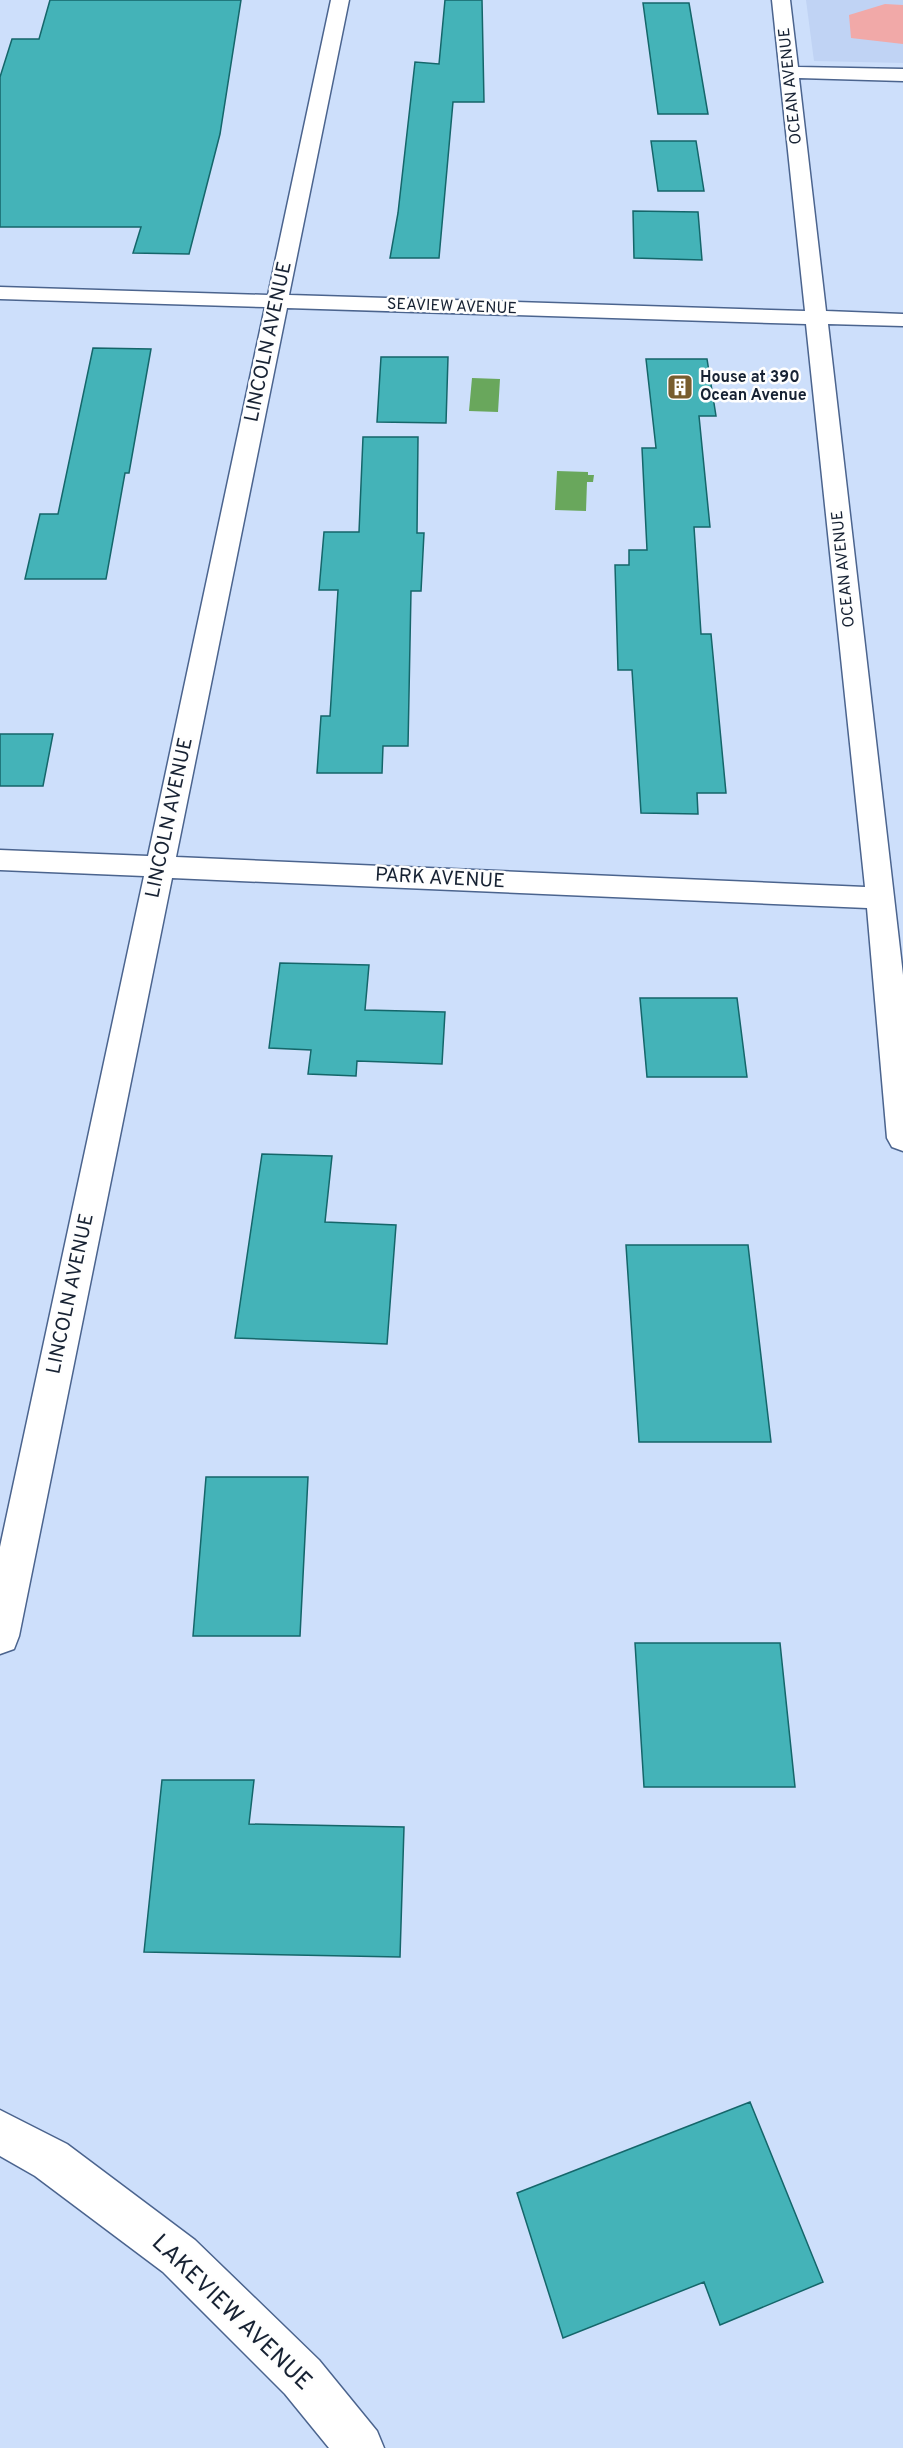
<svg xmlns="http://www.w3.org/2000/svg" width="903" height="2448" font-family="Overpass,sans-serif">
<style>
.built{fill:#c0d3f4}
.green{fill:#f1a9a8}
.water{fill:#69a75c}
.building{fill:#44b3b8;stroke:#15666a;stroke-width:1.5}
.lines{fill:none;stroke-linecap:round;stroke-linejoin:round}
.minor-casing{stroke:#4b648e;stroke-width:3}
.minor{fill:#fff;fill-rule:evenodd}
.labels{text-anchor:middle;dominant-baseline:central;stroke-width:5;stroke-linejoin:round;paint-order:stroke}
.far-street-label{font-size:16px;fill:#172233;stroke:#fefefe}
.far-poi-label{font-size:16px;font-weight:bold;fill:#172233;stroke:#fefefe;text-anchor:start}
.street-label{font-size:20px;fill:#172233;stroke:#fefefe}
.near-street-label{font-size:24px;fill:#172233;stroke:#fefefe}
</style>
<rect width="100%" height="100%" fill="#cddffb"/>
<path class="built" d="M806 0H903V63L814 61Z"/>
<path class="green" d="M885 4 903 5V44L851 38 849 15Z"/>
<path class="water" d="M472 378 500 379 498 412 469 411Z
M557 471 588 472V475H594L593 482H587L586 511 555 510Z"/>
<path class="building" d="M50 0H241L220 134 189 254 133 253 141 227H0V77L12 39H39Z
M445 0H482L484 102H453L439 258H390L398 213 415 62 439 64Z
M643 3H689L708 114H658Z
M651 141H696L704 191H658Z
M633 211 698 212 702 260 634 258Z
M93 348 151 349 129 473H125L106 579H25L40 514H58Z
M381 357H448L446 423 377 422Z
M646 359H707L716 416H699L710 527H694L701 634H711L726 793H697L698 814 641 813 632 670H618L615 565H629V550H647L642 448H656Z
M363 437H418L417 533H424L421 591H411L408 746H383L382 773H317L321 716H330L338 590H319L324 532H359Z
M0 734H53L43 786H0Z
M280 963 369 965 365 1010 445 1012 442 1064 357 1061 356 1076 308 1074 311 1050 269 1048Z
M640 998H737L747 1077H647Z
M262 1154 332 1156 325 1222 396 1225 387 1344 235 1338Z
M626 1245H748L771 1442H639Z
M206 1477H308L300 1636H193Z
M635 1643H780L795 1787H644Z
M162 1780H254L249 1824 404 1827 400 1957 144 1952Z
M750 2102 823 2282 720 2325 704 2282 563 2338 517 2193Z"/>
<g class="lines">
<defs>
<path id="minor" d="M331 0H349L289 295 805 311 772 0H790L798 67 903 69V81L799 78 826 311 903 314V326L828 324 903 975V1151L892 1147 887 1138 867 908 172 878 19 1636 14 1649 0 1654V1547L144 876 0 870V850L148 856 265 307 0 299V287L268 295ZM287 308 806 324 865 887 176 857Z
M0 2110 67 2144 195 2240 319 2360 377 2431 384 2448H329L285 2394 163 2272 35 2176 0 2156Z"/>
</defs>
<use href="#minor" class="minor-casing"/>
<use href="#minor" class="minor"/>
</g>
<defs>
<symbol id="building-square" viewBox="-11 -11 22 22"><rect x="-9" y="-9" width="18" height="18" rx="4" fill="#785d2f" stroke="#fefefe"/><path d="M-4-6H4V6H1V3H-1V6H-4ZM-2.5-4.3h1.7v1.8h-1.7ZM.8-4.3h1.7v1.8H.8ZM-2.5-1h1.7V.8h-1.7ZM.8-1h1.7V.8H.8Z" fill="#fff"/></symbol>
</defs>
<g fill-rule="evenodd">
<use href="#building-square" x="665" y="372" width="30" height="30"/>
</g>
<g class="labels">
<g class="far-street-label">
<text transform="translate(791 86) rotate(-96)">OCEAN AVENUE</text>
<text transform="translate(452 307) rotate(2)">SEAVIEW AVENUE</text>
<text transform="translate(844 569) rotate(-96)">OCEAN AVENUE</text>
</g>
<g class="far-poi-label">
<text x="700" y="378">House at 390<tspan x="700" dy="18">Ocean Avenue</tspan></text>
</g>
<g class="street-label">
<text transform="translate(269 342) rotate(-78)">LINCOLN AVENUE</text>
<text transform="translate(170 818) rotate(-78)">LINCOLN AVENUE</text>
<text transform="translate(440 879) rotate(3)">PARK AVENUE</text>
<text transform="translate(71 1294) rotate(-78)">LINCOLN AVENUE</text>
</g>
<g class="near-street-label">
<text transform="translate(231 2313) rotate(44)">LAKEVIEW AVENUE</text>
</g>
</g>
</svg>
